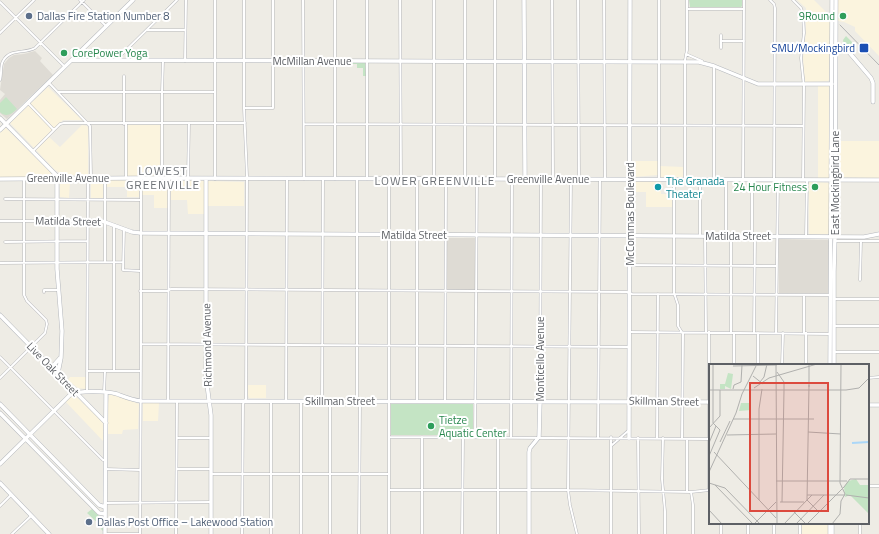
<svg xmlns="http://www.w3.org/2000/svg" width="879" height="534" font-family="'Titillium Web',sans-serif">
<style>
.commercial{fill:#fbf4de}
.education{fill:#dedbd4}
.green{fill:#c4e4c4}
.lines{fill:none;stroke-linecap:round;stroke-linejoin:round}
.street-casing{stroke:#b6b7bb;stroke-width:3}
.secondary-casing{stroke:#b4b7bc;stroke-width:4.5}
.street{stroke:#fff;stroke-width:2}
.secondary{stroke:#fff;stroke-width:3.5}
.tram{stroke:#b3b4b5;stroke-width:1}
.service-dot{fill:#5c6f8a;stroke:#fff;stroke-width:1.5}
.leisure-dot{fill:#2e9e5b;stroke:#fff;stroke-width:1.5}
.transit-dot{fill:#1a4fb4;stroke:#fff;stroke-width:1.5}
.culture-dot{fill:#0f9aa8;stroke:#fff;stroke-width:1.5}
.labels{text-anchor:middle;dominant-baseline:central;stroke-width:4;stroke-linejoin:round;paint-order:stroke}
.service-label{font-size:11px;fill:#4e5e75;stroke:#fff;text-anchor:start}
.leisure-label{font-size:11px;fill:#27864d;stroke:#fff;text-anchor:end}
.transit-label{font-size:11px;fill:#164399;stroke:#fff;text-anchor:end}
.street-label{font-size:11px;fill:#5d6065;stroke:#fff}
.culture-label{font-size:11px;fill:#0d838f;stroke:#fff;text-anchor:start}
.neighbourhood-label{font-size:12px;letter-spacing:1px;fill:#6e7277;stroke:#fff}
.inset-river{fill:none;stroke:#abd7f8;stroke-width:2}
.inset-road{fill:none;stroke:#b0b0ae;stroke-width:1}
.view{fill:#dc4a3e;fill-opacity:0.15;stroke:#dc4a3e;stroke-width:2}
.inset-edge{fill:none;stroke:#5d6065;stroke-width:2}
</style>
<rect width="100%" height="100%" fill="#eeece5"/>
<path class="commercial" d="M797 0H814L830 16 829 80 828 81 805 82 803 58 806 32V8Z
M838 0H879V56L855 31V27L844 22 838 21Z
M818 86H830V180H818Z
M48 87 82 120H63L34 148 10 123Z
M82 125 87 126 88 128V175H64L55 170 36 150 49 137 60 147Z
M127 125H161L160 176H127Z
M6 128 53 175 49 177H0V133Z
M838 141H879V178L837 177Z
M633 161H658V175L633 177Z
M660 166 683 167V178L660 177Z
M142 179 168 180V208H154V195H141Z
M107 180 139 181V197H127V187H107Z
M60 181H70L69 198 60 197Z
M91 181H103V198H91Z
M171 181H204V214H188L187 200H171Z
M208 181 244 182V206H208Z
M634 181H661V194H672V207H646V192H632V182Z
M809 182 830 183V234H809Z
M70 377H86V389L78 388 68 380Z
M248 385H266V398H249L248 395Z
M109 395H116L139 404 138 429 123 430 122 434H108L107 414Z
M71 396 76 397 80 400 103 422V441L65 401Z
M143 403H159L158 421H143Z
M802 523H828V534H802Z"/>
<path class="education" d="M35 51 42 58 40 61 53 75 7 119 0 113V100L5 94 0 90 4 64 9 58 14 55 24 54Z
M447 238H475V290H446Z
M779 239 828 240 829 241V293H779Z"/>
<path class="green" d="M689 0H742V6L741 7H690Z
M846 36 852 42 853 46 852 48 844 45 843 40Z
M352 62 365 63 366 76H363V68H357V64H351Z
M6 97 17 109C12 114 6 118 0 112V103Z
M444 403 473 404V435H391V404Z
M92 509 103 520V531L101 529 102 527 87 513Z"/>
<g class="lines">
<defs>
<path id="street" d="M80 0 106 26
M215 0V179
M303 0 304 179
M335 0V179
M367 0V179
M400 0 401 179
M434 0V179
M465 0V179
M495 0V179
M552 0 553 179
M578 0 579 179
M604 0 605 179
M659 0V179
M770 0 774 4 775 8 774 179
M793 0 801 8 803 14 804 33 801 58 804 87 803 180
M0 2 64 66
M687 9H744
M147 30H185
M0 33 34 0
M721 41H744
M721 48V35
M686 54 702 61
M116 60 177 0
M185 61 186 0
M0 80C2 74 0 66 3 61 10 48 25 54 35 48L84 0
M49 83 90 126 91 176 88 180 87 392
M58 92H215
M28 103 54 130
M244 108H273V0
M124 124V76
M304 124 803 126
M33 151 60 124 64 123H245
M105 178V262
M126 178V124
M162 178V92L163 61
M188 178 189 123
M571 179 568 490 570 505 577 534
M743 179 744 0
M674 180V293L678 305V326L683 334 682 439
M685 180V60L687 50V0
M714 180V67
M752 180V236
M5 199 140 200
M0 221H57
M114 226V371
M124 229 123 270 140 271
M700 236V180
M705 236 706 332
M726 236V180
M806 236 807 181
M835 241H879
M5 242 87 241
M0 263 123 262
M630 265 777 266
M860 280 861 241
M140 291H167L171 289 627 292 632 294 830 295
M44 292V290H59
M834 299H879
M834 326H879
M629 332 830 334
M709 332V491
M731 333V236
M754 333 755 236
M776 333 778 180
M804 333V295
M141 344 629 347
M834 352H879
M0 357 103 460H105
M734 365V333
M758 365V333
M782 365 783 333
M806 365V333
M87 371H141
M0 378 45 333 47 324 46 320 27 301 24 295V180
M868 378 879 377
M104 392 105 371
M540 400 541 179
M168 401 169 178
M286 401 287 178
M322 401 323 179
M357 401V179
M417 401V179
M445 401 446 180
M389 437 708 439
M475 437 477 179
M511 437 512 179
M598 437 600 179
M177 438H211
M638 438 639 534
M657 438 658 294
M663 438 662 479 665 511V534
M687 439V491
M612 445 628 431
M105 469 140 470
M177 469H211
M211 474H389
M868 486H879
M389 490H568L691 492 710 490
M691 492 693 505V534
M105 503 211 502
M0 506 11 495
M721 523V534
M800 523V534
M12 534 31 516
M105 534H140
M140 534 141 344V178
M176 534 177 401
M242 534 243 404 246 399 247 176 244 108V0
M271 534V401
M301 534V401
M330 534V401
M359 534 360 401
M389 534V179
M422 534V437
M462 534 463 437
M498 534V437
M611 534V437
M748 534V523
M774 534V523
M860 534V523"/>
<path id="secondary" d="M524 0 525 179
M834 48H843L848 51 871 78 873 83V102
M72 60 699 62 714 66 758 84H832
M0 118 57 176V269L62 331 61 358 58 373
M0 130 133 0
M0 179 134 178 879 180
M206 179V377L211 415V534
M57 221H102L132 232 140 233 864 237 879 234
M0 315 106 423
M830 365 832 0
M834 365V272L835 236 836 0
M52 367 60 358
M0 404 99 505 105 507
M868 405H879
M0 413 99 513 105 514
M629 438 630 0
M0 464 70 395C78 390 107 391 117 394 125 397 132 400 141 401L710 402
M0 483 49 534
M105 534 106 393
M529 534V452L530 448 539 437 540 401
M830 534V523
M832 534V523"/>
</defs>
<use href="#street" class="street-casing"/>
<use href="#secondary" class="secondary-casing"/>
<use href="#street" class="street"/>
<use href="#secondary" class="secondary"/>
<path class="tram" d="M840 25 879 65"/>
</g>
<g class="service-dot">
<circle cx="29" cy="16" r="4"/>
<circle cx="89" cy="522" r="4"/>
</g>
<g class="leisure-dot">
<circle cx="843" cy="16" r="4"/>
<circle cx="64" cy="53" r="4"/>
<circle cx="815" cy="187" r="4"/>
<circle cx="431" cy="426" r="4"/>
</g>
<rect class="transit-dot" x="859" y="43" width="10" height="10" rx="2"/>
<circle class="culture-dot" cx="658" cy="187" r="4"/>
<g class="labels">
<g class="service-label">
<text x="37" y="16">Dallas Fire Station Number 8</text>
<text x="97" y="522">Dallas Post Office – Lakewood Station</text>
</g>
<g class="leisure-label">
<text x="835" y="16">9Round</text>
<text x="72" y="53" text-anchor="start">CorePower Yoga</text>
<text x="807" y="187">24 Hour Fitness</text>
<text x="439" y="420" text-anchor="start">Tietze<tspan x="439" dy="13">Aquatic Center</tspan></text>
</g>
<g class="transit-label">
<text x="855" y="48">SMU/Mockingbird</text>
</g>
<g class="street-label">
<text x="312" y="61">McMillan Avenue</text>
<text x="68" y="178">Greenville Avenue</text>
<text x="548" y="179">Greenville Avenue</text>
<text transform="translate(835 183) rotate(-90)">East Mockingbird Lane</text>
<text transform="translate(630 214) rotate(-90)">McCommas Boulevard</text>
<text transform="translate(68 221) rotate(1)">Matilda Street</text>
<text x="414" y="235">Matilda Street</text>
<text x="738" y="236">Matilda Street</text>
<text transform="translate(207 345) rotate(-91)">Richmond Avenue</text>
<text transform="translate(540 359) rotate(-90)">Monticello Avenue</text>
<text transform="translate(53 369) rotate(46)">Live Oak Street</text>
<text x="340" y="401">Skillman Street</text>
<text transform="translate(664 401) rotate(1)">Skillman Street</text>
</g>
<g class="culture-label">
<text x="666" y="181">The Granada<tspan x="666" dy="13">Theater</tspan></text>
</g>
<g class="neighbourhood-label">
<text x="163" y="170">LOWEST<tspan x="163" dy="14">GREENVILLE</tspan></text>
<text x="435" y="180">LOWER GREENVILLE</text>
</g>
</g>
<g transform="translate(709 364)">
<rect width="160" height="160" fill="#eeece5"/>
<path d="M19 9 24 10 22 25 16 22V25H11V20H16ZM32 39H42V46L30 47ZM147 115 151 121H160V150L141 131 136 133 135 123 139 117Z" fill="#c4e4c4"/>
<path class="inset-river" d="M143 79 160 78"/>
<path class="inset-road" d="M67 0 68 160M24 2 68 1M68 8 75 18V26M44 12 54 20M51 18 55 13 58 0M100 23V0M45 24 60 14 108 0M24 25 25 21 32 18 33 1M0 26H137L150 24 160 14M24 55H105M0 64 11 52V26M99 68 132 70M18 71 67 70M11 78 21 57M0 79 7 62M5 88 67 154M0 92 11 66 4 59V0M0 108 27 49 33 30 48 0M67 117H138M0 119 16 124 51 160M6 121 44 160M135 123 141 115H160M98 131H136M103 131 98 136 110 148M137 131 160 134M50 136V45L53 25M71 138H95M73 138 75 26M0 146 13 160M85 148 97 160M45 160 67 138M75 160 98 136 100 21M87 160 115 131M98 160 135 123M123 160 131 150 132 137 136 130 131 119 132 0"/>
<path class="view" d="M41 19H119V147H41Z"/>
<rect width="160" height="160" class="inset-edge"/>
</g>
</svg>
